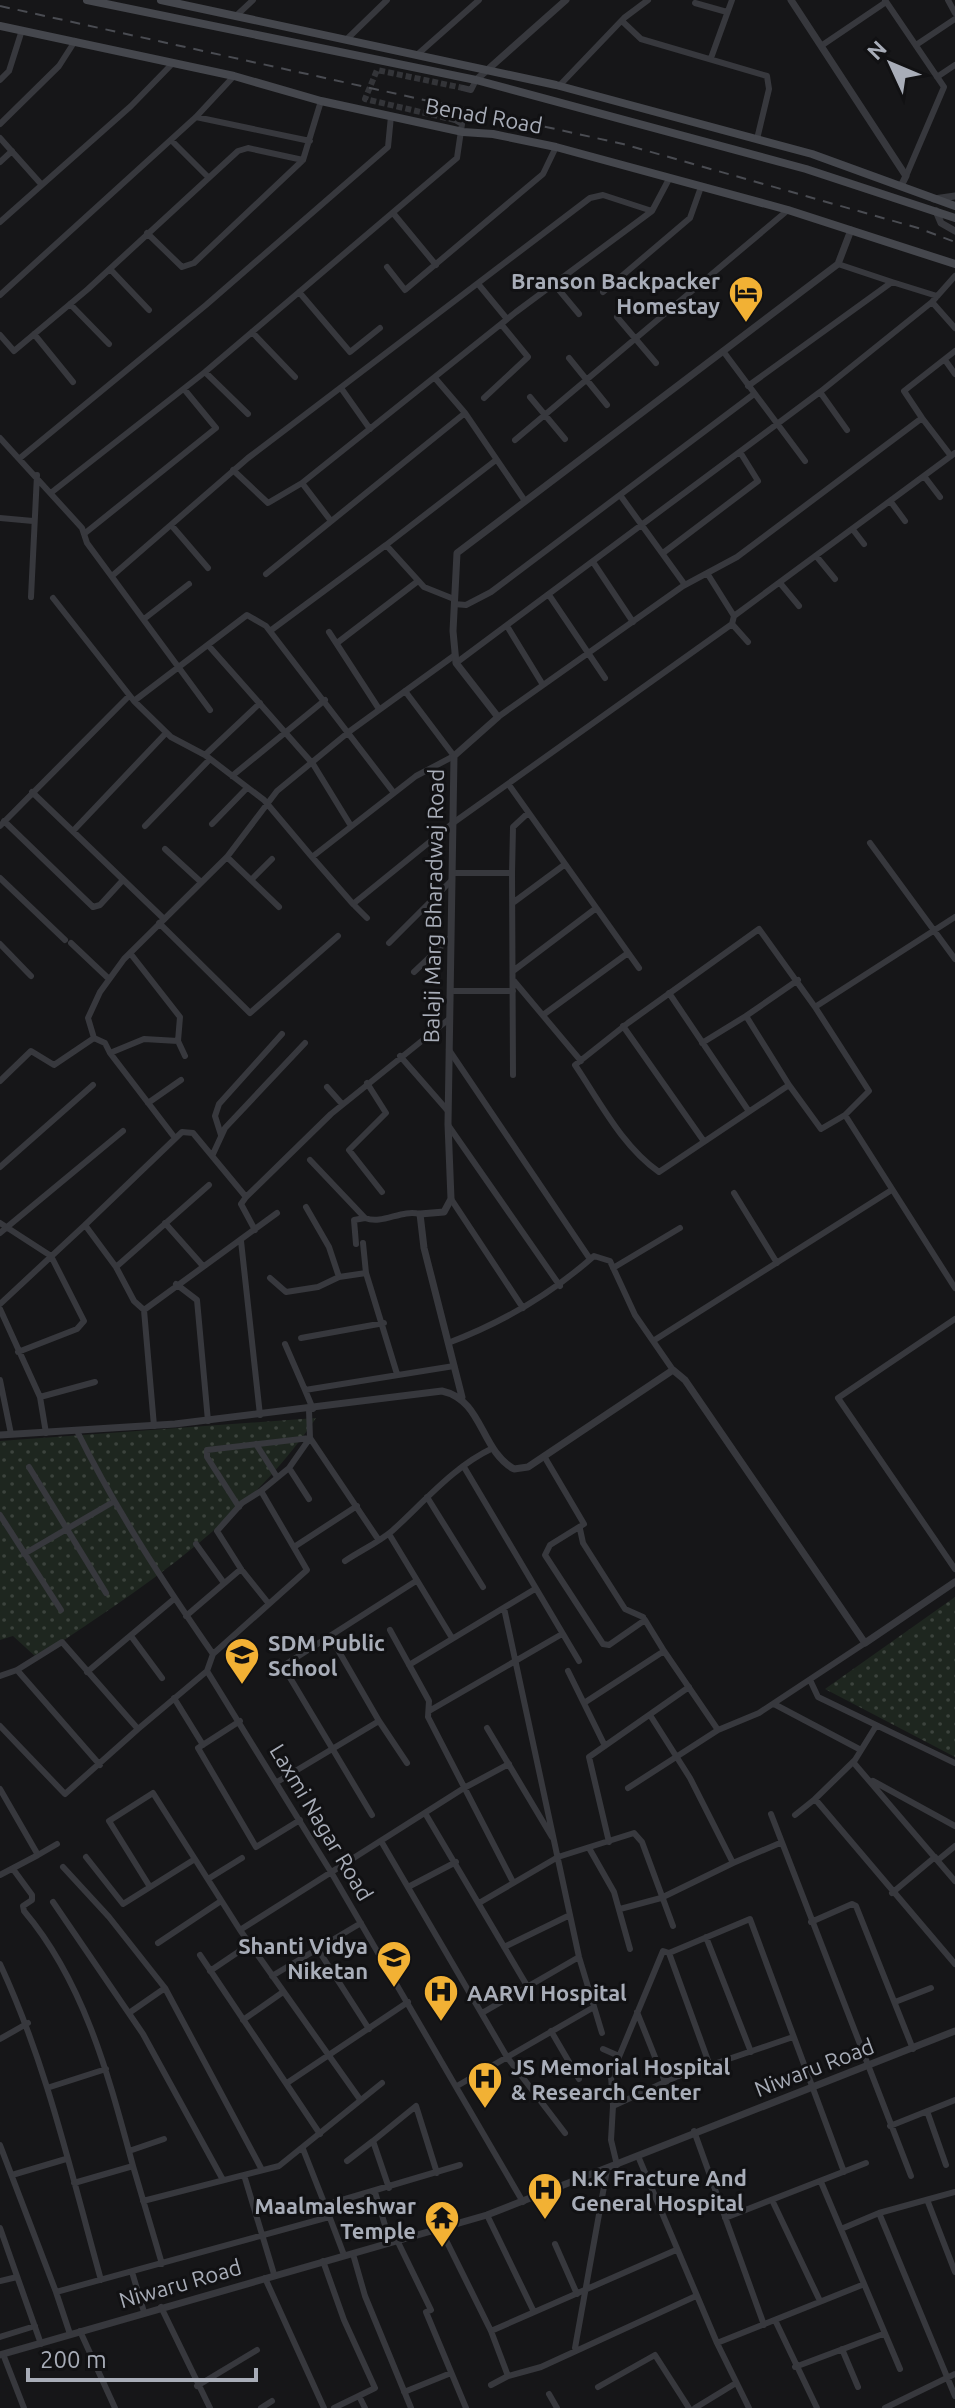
<svg xmlns="http://www.w3.org/2000/svg" width="955" height="2408" font-family="Ubuntu,sans-serif">
<style>
.grass{fill:url(#grass-dots)}
.lines{fill:none;stroke-linecap:round;stroke-linejoin:round}
.minor-tunnel{stroke:#333438;stroke-width:6;stroke-dasharray:6 3;stroke-linecap:butt}
.minor{stroke:#37383d;stroke-width:6}
.tertiary{stroke:#37383d;stroke-width:7}
.secondary{stroke:#45474d;stroke-width:8}
.rail{stroke:#4a4c52;stroke-width:2;stroke-dasharray:10 8;stroke-linecap:butt}
.labels{text-anchor:middle;dominant-baseline:central;stroke-width:6;stroke-linejoin:round;paint-order:stroke}
.street-label{font-size:22px;fill:#a8adb8;stroke:#111113}
.poi-label{font-size:22px;font-weight:bold;fill:#a8adb8;stroke:#111113;text-anchor:start}
</style>
<defs>
<pattern id="grass-dots" width="8" height="8" patternUnits="userSpaceOnUse" patternTransform="scale(2)"><rect width="8" height="8" fill="#1e261f"/><path d="M2 2h.1M6 6h.1" fill="none" stroke="#3c433d" stroke-width="1.8" stroke-linecap="round"/></pattern>
</defs>
<rect width="100%" height="100%" fill="#161618"/>
<path class="grass" d="M316 1418C247 1521 138 1591 37 1658L13 1636 0 1640V1441Z
M955 1597V1757L825 1689Z"/>
<g class="lines">
<path class="minor-tunnel" d="M455 120 365 99 377 70 463 88"/>
<path class="minor" d="M885 0 944 87 906 176
M948 0 955 13
M695 3 727 12
M237 15 253 0
M622 21 641 39 767 76 769 89 757 139
M348 38 387 0
M916 45 955 19
M821 46 886 2
M418 54 479 0
M711 58 732 0
M937 77 955 65
M0 80 9 71 22 30
M559 86 624 18 648 0
M463 88 471 90 476 80
M196 117 310 141
M0 124 59 66 75 41
M0 138 41 184
M171 140 208 177
M0 162 12 151
M393 213 436 265
M0 222 131 106 173 63
M147 233 182 267 194 263 303 160 321 101
M387 267 405 290 543 174 556 147
M110 269 149 310
M955 276 932 302 955 328
M892 282 937 296
M554 284 579 314
M479 285 507 319
M299 292 350 352 380 328
M603 292 690 218 701 187
M0 295 196 117 234 76
M70 304 109 344
M617 317 656 363
M252 332 295 377
M34 334 73 382
M0 335 14 351 88 289 238 151 248 148 303 160
M723 351 805 461
M569 358 607 405
M945 360 955 374
M205 372 248 414
M435 378 465 413 525 501
M748 386 892 282 838 264
M341 388 370 429
M820 392 847 430
M530 397 565 439
M484 398 528 357 501 324
M922 418 951 456
M0 438 82 528 87 543 210 710
M515 440 788 210
M20 458 206 305 388 147 391 116
M233 470 268 503 302 483
M924 476 940 497
M52 492 205 372 457 158 462 124 455 120
M620 495 685 585
M891 502 905 521
M0 518 33 521
M331 521 302 483 516 312 652 211 669 179
M172 526 208 568
M854 531 864 544
M84 534 216 428 184 389
M386 545 496 460
M663 553 758 481 740 452
M817 557 835 579
M593 562 633 622
M707 573 734 616
M266 574 465 413
M112 576 248 458 590 198 603 195 652 211
M780 583 799 606
M549 595 605 678
M31 597 37 475
M53 598 134 701 247 615 266 626 394 793
M454 604 466 605 491 592 754 394
M144 619 189 584
M732 624 748 642
M507 626 543 685
M270 631 386 545 424 587 454 599
M329 632 379 709
M337 643 418 581
M208 645 313 764 351 826
M456 663 820 392 932 302
M134 701 171 737 205 755 264 800 312 857 416 776 454 756 405 691
M498 717 683 586 737 557 922 418 904 391 955 351
M205 755 260 703
M232 776 325 700
M509 785 639 968
M32 792 163 918
M4 821 93 907 100 905 123 880
M212 824 247 788
M0 826 129 696
M145 826 210 759
M73 831 166 733
M870 843 955 959
M165 849 201 882
M227 857 279 907
M312 857 353 904 453 823 732 624 734 616 955 453
M452 873H512L513 1075
M512 873 513 827 528 813
M0 878 65 940
M251 880 272 859
M514 902 564 865
M353 904 367 918
M159 923 250 1013 338 936
M71 943 109 979
M389 943 452 880
M0 944 31 976
M130 953 180 1017 178 1041 185 1056
M513 971 595 909
M414 972 451 937
M514 981 581 1061
M450 991H513
M669 993 748 1110
M815 1007 955 917
M543 1015 628 953
M746 1016 798 980
M623 1026 703 1140
M94 1038 105 1043 110 1053 144 1039 178 1041
M702 1043 746 1016 789 1085
M449 1050 590 1259
M110 1053 175 1138
M400 1056 448 1111
M0 1081 31 1051 54 1065 94 1038 88 1018 100 992 124 959 227 857 277 791 350 731 455 655
M367 1083 386 1113 349 1150 382 1192
M327 1087 342 1104
M148 1103 181 1080
M845 1115 869 1091 815 1007 759 929 628 1023 575 1065C600 1102 622 1146 659 1172L789 1085 821 1129 845 1115 955 1288
M448 1125 560 1286
M221 1135 215 1116 219 1104 282 1034
M213 1154 225 1128 305 1043
M310 1160 365 1218C383 1225 401 1209 420 1214
M0 1167 93 1085
M209 1185 116 1267 134 1301 144 1310 277 1213
M734 1193 777 1263
M246 1197 241 1204 255 1230
M451 1199 523 1308
M306 1207 329 1247 339 1277 366 1273 397 1374
M0 1223 51 1256 84 1321 77 1329 18 1352
M165 1223 203 1266
M0 1233 123 1131
M241 1241 260 1415
M363 1243 366 1273
M356 1244 354 1220 365 1218
M116 1267 85 1225 182 1132 193 1133 246 1197 331 1114 449 1019
M613 1268 680 1228
M270 1278 286 1292 318 1287 339 1277
M176 1284 197 1300 208 1421
M0 1304 85 1225
M0 1309 40 1397 46 1433
M144 1310 154 1426
M955 1319 838 1398 955 1569
M301 1338 384 1323
M653 1341 890 1191
M448 1343C504 1322 550 1295 594 1256L610 1261 635 1315 673 1370
M285 1344 305 1390
M0 1380 11 1434
M40 1397 95 1382
M313 1409 305 1390 454 1366
M309 1410 310 1438 378 1539
M77 1431C116 1510 163 1582 213 1654
M256 1444 277 1477
M544 1456 584 1524 550 1545 545 1555 603 1644 609 1645 645 1620 664 1651 584 1703
M29 1467 106 1593
M464 1467 579 1661
M289 1468 309 1499
M261 1491 242 1503 217 1531 241 1569 269 1604
M427 1497 483 1587
M239 1507 207 1457V1450L310 1438
M0 1515 61 1610
M580 1529 583 1543 625 1609 643 1617
M389 1534 452 1638
M196 1544 224 1583
M294 1547 357 1506
M24 1554 113 1502
M345 1561C360 1551 379 1542 392 1531 424 1502 454 1466 493 1448
M504 1608 579 1957 602 2033
M186 1616 241 1569
M390 1630 429 1701 428 1717 513 1882
M131 1636 162 1678
M409 1665 535 1589
M17 1670 100 1765
M207 1671 331 1872 523 2202
M568 1671 605 1746
M87 1672 174 1599
M0 1676 17 1670 62 1642 138 1729 207 1671 213 1654 307 1570 261 1491 289 1468 310 1438
M811 1682 818 1697 955 1763
M174 1698 203 1745
M774 1704 861 1750
M429 1711 562 1634
M650 1715 690 1778 733 1863 780 1843
M240 1721 198 1748 256 1847 300 1820
M379 1721 407 1763
M0 1726 65 1794 138 1729
M876 1726 855 1760 815 1799 955 1964
M487 1728 552 1837
M718 1730 759 1713 865 1643
M853 1762 955 1881
M873 1781 955 1826
M277 1782 379 1721 330 1636
M628 1788 718 1730 664 1651
M0 1789 38 1855 0 1875
M425 1813 526 1984
M771 1814 911 2176
M372 1815 283 1666 416 1581
M795 1815 815 1799
M381 1841 507 2057 565 2133
M609 1842 589 1757 689 1687
M589 1848 614 1892 630 1949
M38 1855 57 1844
M86 1857 123 1904 195 1859
M938 1860 955 1846
M63 1867 109 1917 165 1988
M13 1869 32 1895V1900L23 1906 24 1911C85 1983 109 2078 133 2166L74 2183
M208 1879 242 1858
M410 1886 456 1862
M150 1887 109 1821 153 1793 240 1930 359 2098
M892 1893 935 1857
M53 1902 143 2034 223 2180
M479 1903 558 1857 634 1833 642 1842 673 1926
M620 1909 661 1898 733 1863
M811 1922 852 1904 856 1906 913 2049
M240 1930 464 1788 509 1764
M706 1937 751 2052
M158 1943 221 1901
M504 1947 570 1915
M317 1948 369 2029
M669 1953 710 2066
M200 1955 320 2134
M0 1964C47 2065 71 2173 101 2280
M210 1971 250 1944
M272 1976 361 1923
M895 2002 931 1988
M637 2012 665 2082
M129 2013 165 1988 262 2170
M482 2013 579 1957
M243 2020 283 1992
M551 2031 579 2079
M0 2039 28 2023
M603 2049 619 2056
M287 2083 408 2002
M457 2086 594 2007
M50 2087 106 2069
M613 2106 611 2076 663 1951 669 1953 750 1919 844 2172
M927 2111 946 2165
M890 2126 955 2100
M694 2131 764 2325
M0 2145 56 2292
M303 2149 325 2205
M129 2151 164 2139
M638 2156 717 2343 749 2408
M347 2161 373 2141
M617 2165 611 2140 613 2106 676 2077 793 2037
M133 2166 162 2264
M12 2175 66 2159
M244 2175 274 2274
M821 2182 900 2369
M389 2188 373 2141 416 2106 437 2173
M375 2192 390 2242
M772 2200 820 2301
M143 2201 279 2166 382 2083
M928 2202 955 2272
M879 2213 955 2396
M487 2215 534 2312
M725 2218 866 2163
M0 2228 41 2344
M440 2228 491 2331
M841 2229 879 2213 955 2192
M397 2240 431 2310 426 2312 466 2408
M555 2244 577 2294
M676 2250 491 2331 508 2376 541 2367 696 2296
M353 2254 365 2296 411 2408
M344 2255 325 2205 460 2165
M323 2261 344 2320 375 2388 334 2408
M132 2272 144 2312
M265 2278 324 2408
M0 2281 17 2277
M161 2307 210 2408
M775 2320 817 2408
M80 2331 115 2408
M70 2334 56 2292 329 2217
M0 2337 35 2326
M717 2343 862 2285
M575 2348 607 2170
M842 2349 858 2387
M3 2354 24 2408
M795 2367 883 2334
M491 2385 508 2376
M197 2386 257 2350
M598 2387 655 2355 689 2408
M404 2392 451 2373
M549 2394 557 2408
M359 2396 365 2408
M261 2408 272 2401
M695 2408 736 2383
M885 2408 955 2374"/>
<path class="tertiary" d="M791 0 906 176 901 186
M476 80 566 0
M934 199 955 196
M936 211 941 223 955 231
M462 1397 424 1248 420 1214 444 1212 451 1199 448 1124 454 756 498 717 456 663 453 631 457 553 838 264 851 230
M0 1435 175 1424 442 1391C483 1400 480 1450 514 1469L528 1467 673 1370 685 1380 865 1643 955 1582
M0 2355 487 2215 955 2031"/>
<path class="secondary" d="M87 0 476 80 806 169 955 218
M161 0 556 85 812 154 955 206
M0 26 234 76 321 101 463 132 493 134 556 147 788 210 955 264"/>
<path class="rail" d="M0 6 623 144 918 228 955 242"/>
</g>
<defs>
<symbol id="hotel-pin" viewBox="-11 -11 22 30"><path d="M0 17L-7.5 6A9.5 9.5 0 1 1 7.5 6Z" fill="#f2b134" stroke="#111113"/><path d="M-6-4.5h1.5V1H6V5H4.5V3h-9V5H-6ZM-4 0a1.8 1.8 0 1 1 3.6 0ZM.5 0V-2.5h3Q6-2.5 6 0Z" fill="#111"/></symbol>
<symbol id="school-pin" viewBox="-11 -11 22 30"><path d="M0 17L-7.5 6A9.5 9.5 0 1 1 7.5 6Z" fill="#f2b134" stroke="#111113"/><path d="M0-5L7-2L0 1L-7-2ZM-4 1L0 2.5L4 1V4Q0 6-4 4Z" fill="#111"/></symbol>
<symbol id="hospital-pin" viewBox="-11 -11 22 30"><path d="M0 17L-7.5 6A9.5 9.5 0 1 1 7.5 6Z" fill="#f2b134" stroke="#111113"/><path d="M-5-5h3v3.5h4V-5h3V5h-3V1.5h-4V5h-3Z" fill="#111"/></symbol>
<symbol id="temple-pin" viewBox="-11 -11 22 30"><path d="M0 17L-7.5 6A9.5 9.5 0 1 1 7.5 6Z" fill="#f2b134" stroke="#111113"/><path d="M0-6L5-2H3V0L6.5 2.5H4V6H1.5V3h-3V6H-4V2.5H-6.5L-3 0V-2H-5Z" fill="#111"/></symbol>
</defs>
<g fill-rule="evenodd">
<use href="#hotel-pin" x="726" y="273" width="40" height="54"/>
<use href="#school-pin" x="222" y="1635" width="40" height="54"/>
<use href="#school-pin" x="374" y="1938" width="40" height="54"/>
<use href="#hospital-pin" x="421" y="1972" width="40" height="54"/>
<use href="#hospital-pin" x="465" y="2059" width="40" height="54"/>
<use href="#hospital-pin" x="525" y="2170" width="40" height="54"/>
<use href="#temple-pin" x="422" y="2198" width="40" height="54"/>
</g>
<g class="labels">
<g class="street-label">
<text transform="translate(484 115) rotate(10)">Benad Road</text>
<text transform="translate(433 906) rotate(-89)">Balaji Marg Bharadwaj Road</text>
<text transform="translate(322 1822) rotate(59)">Laxmi Nagar Road</text>
<text transform="translate(814 2067) rotate(-21)">Niwaru Road</text>
<text transform="translate(180 2283) rotate(-16)">Niwaru Road</text>
</g>
<g class="poi-label">
<text x="720" y="280" text-anchor="end">Branson Backpacker<tspan x="720" dy="25">Homestay</tspan></text>
<text x="268" y="1642">SDM Public<tspan x="268" dy="25">School</tspan></text>
<text x="368" y="1945" text-anchor="end">Shanti Vidya<tspan x="368" dy="25">Niketan</tspan></text>
<text x="467" y="1992">AARVI Hospital</text>
<text x="511" y="2066">JS Memorial Hospital<tspan x="511" dy="25">&amp; Research Center</tspan></text>
<text x="571" y="2177">N.K Fracture And<tspan x="571" dy="25">General Hospital</tspan></text>
<text x="416" y="2205" text-anchor="end">Maalmaleshwar<tspan x="416" dy="25">Temple</tspan></text>
</g>
</g>
<g transform="translate(891 64) rotate(314)" stroke="#111113" stroke-width="6" paint-order="stroke">
<path d="M0-6L14 30L0 20L-14 30Z" fill="#a8adb8"/>
<text y="-12" font-size="22" font-weight="bold" text-anchor="middle" fill="#a8adb8">N</text>
</g>
<path d="M28 2368v12h228v-12" fill="none" stroke="#a8adb8" stroke-width="4"/>
<text x="40" y="2368" font-size="24" fill="#a8adb8" stroke="#111113" stroke-width="6" paint-order="stroke">200 m</text>
</svg>
